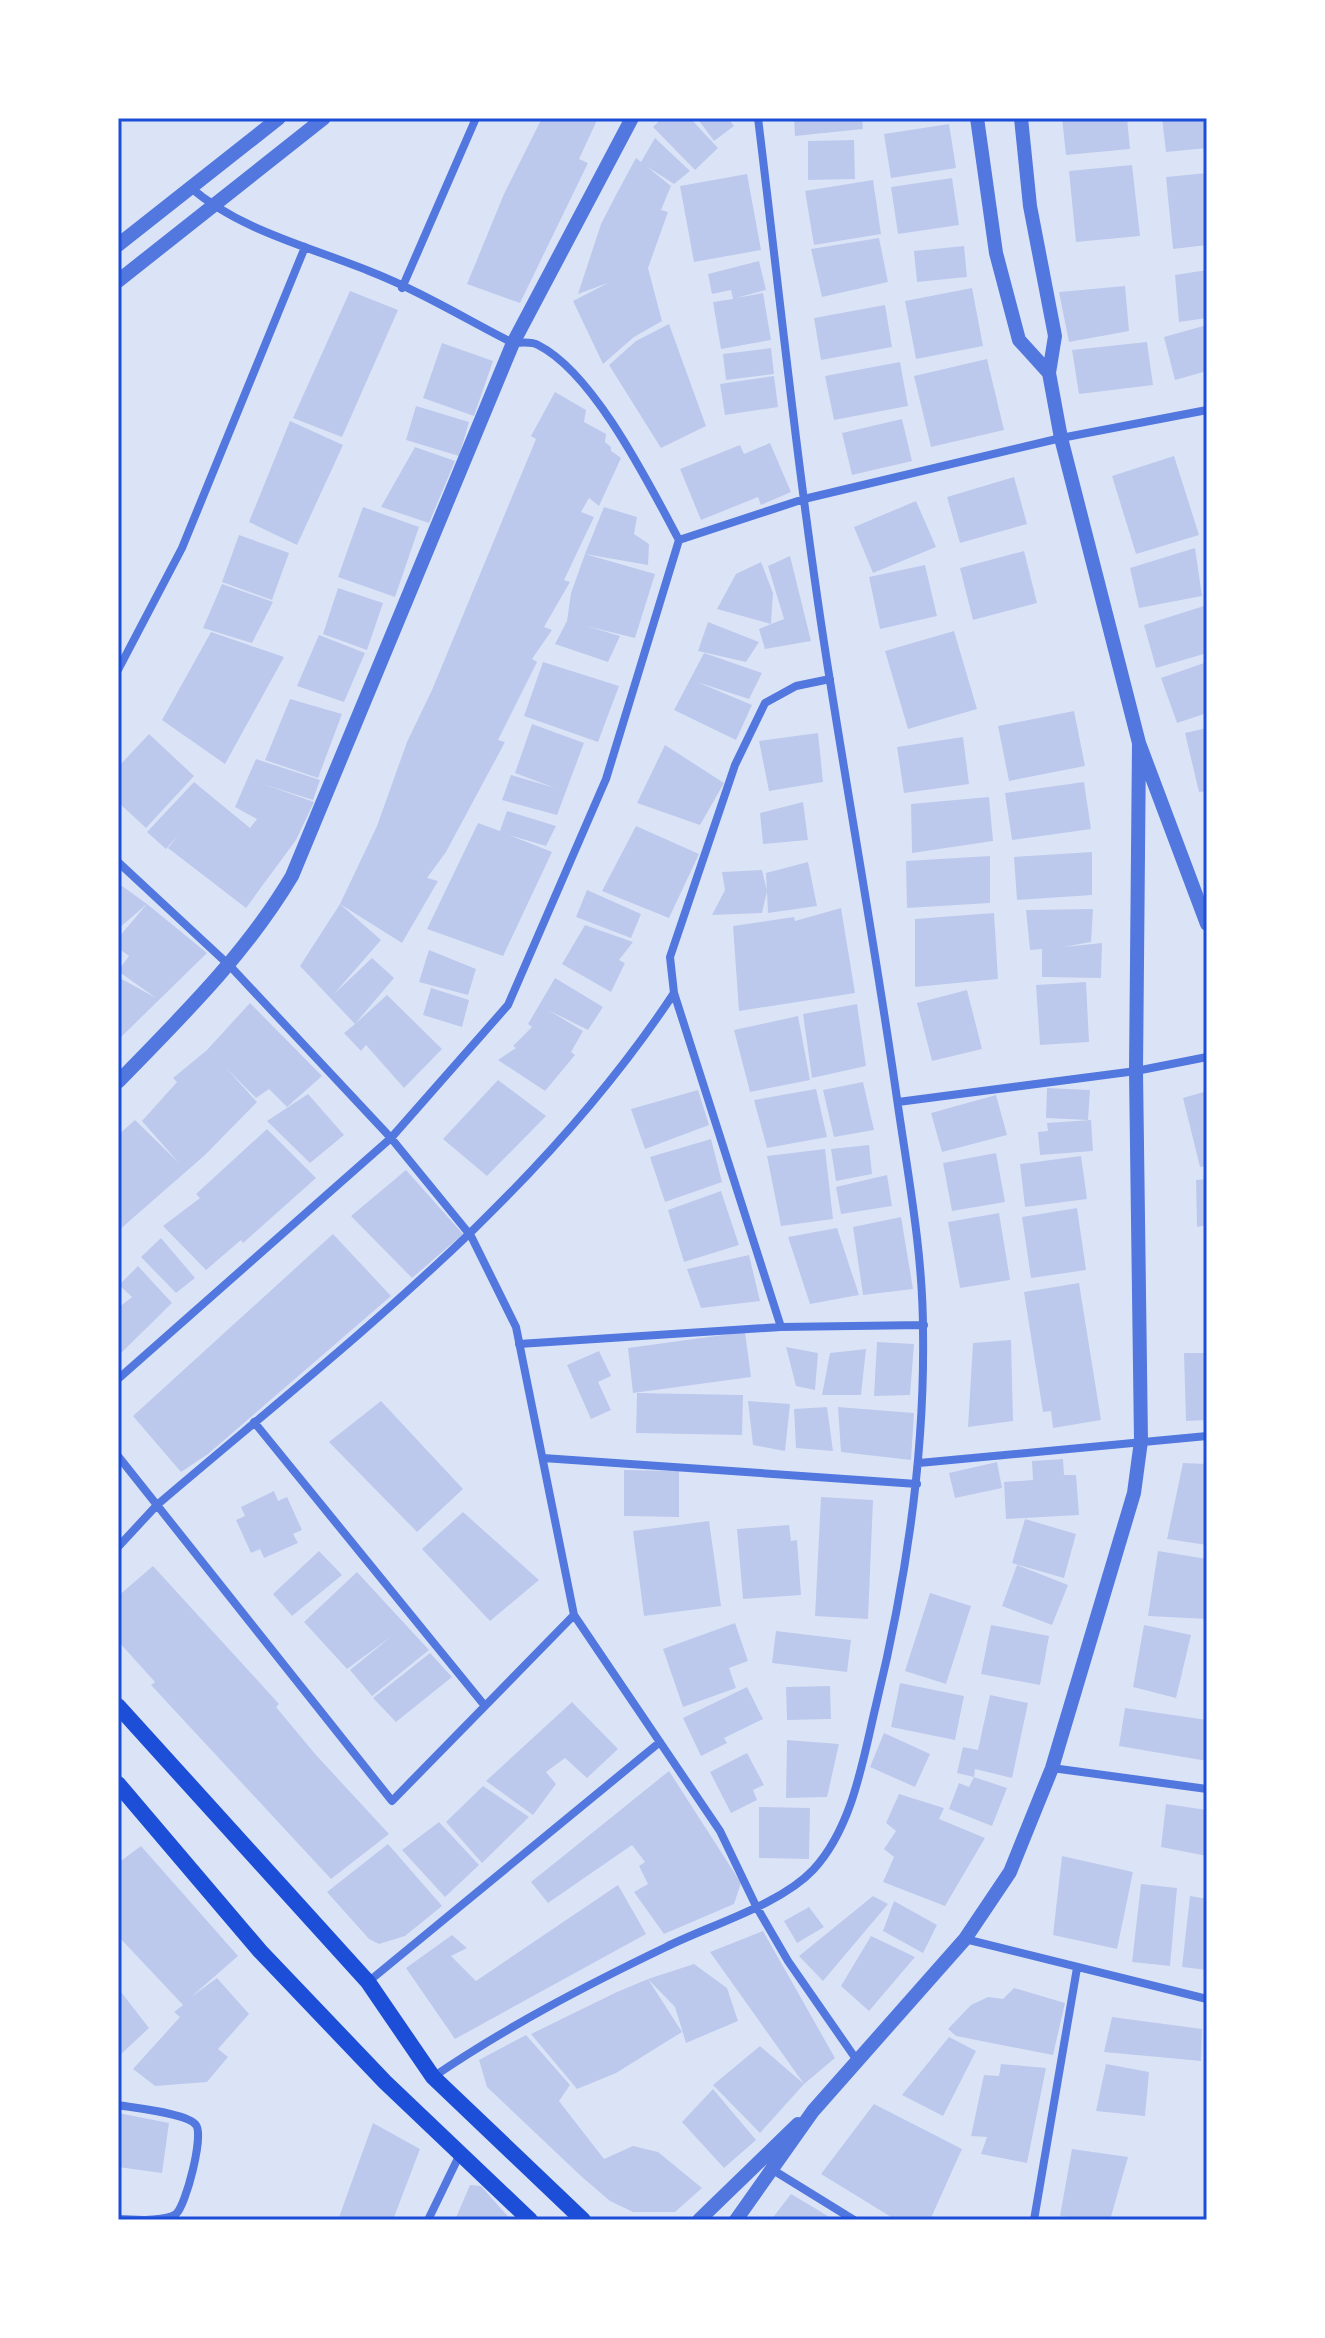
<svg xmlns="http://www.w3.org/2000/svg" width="1325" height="2338" font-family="'Public Sans',sans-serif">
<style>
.green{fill:#dbe4f7}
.building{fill:#bdc9ec}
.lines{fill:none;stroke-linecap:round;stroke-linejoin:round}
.minor{stroke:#5277de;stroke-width:8}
.tertiary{stroke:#5277de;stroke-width:14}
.secondary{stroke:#1d4ed8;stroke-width:16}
.neatline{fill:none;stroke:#1d4ed8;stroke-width:3}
</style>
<rect width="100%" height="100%" fill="#f2f2f2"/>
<path class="green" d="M118 118H1207V2220H118Z"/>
<path class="building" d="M542 118H598L579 159 588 163 520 303 467 284 504 194Z
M662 118H690L718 148 695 170 653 127Z
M697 118H728L734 126 714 141Z
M794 118H862L863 129 795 136Z
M1062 118H1127L1130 149 1066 155Z
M1162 118H1207V148L1166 152Z
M949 124 956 168 891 178 884 134Z
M655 138 690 171 674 184 646 166 671 186 661 210 668 212 648 268 662 321 634 337 603 364 573 301 608 283 578 294 601 224 617 193 636 158 641 162Z
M854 140 855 179 808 180V141Z
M1132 165 1140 236 1076 242 1069 171Z
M1207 173V245L1173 249 1166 177Z
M747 174 761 250 694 262 680 186Z
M952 178 959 225 898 234 891 187Z
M873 180 881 234 814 245 805 191Z
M879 238 888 282 822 297 811 249Z
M964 246 967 277 917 282 914 251Z
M759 261 766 290 736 298 763 293 771 340 721 349 713 302 733 299 731 290 712 294 708 274Z
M1207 270V318L1179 322 1175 275Z
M1125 286 1129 331 1069 342 1059 292Z
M972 288 983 346 916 359 905 301Z
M350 291 398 310 342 437 293 418Z
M885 305 892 347 821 360 814 318Z
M669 324 706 426 661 448 609 365 636 341Z
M1207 325V371L1175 380 1164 337Z
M1147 342 1153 385 1079 394 1072 350Z
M442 343 493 361 474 416 423 398Z
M771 348 774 374 726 380 723 354Z
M987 359 1004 430 931 447 914 376Z
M900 362 908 406 834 420 825 376Z
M774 376 778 407 725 415 720 384Z
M555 392 586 410 584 422 606 434 605 442 611 447V451L621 458 599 506 589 498 581 512 594 517 564 580 570 582 544 627 552 630 532 659 537 662 498 740 505 742 446 852 427 878 438 881 402 943 340 904 381 940 334 994 372 958 394 978 355 1024 387 995 442 1049 404 1088 366 1045 361 1051 344 1033 355 1024 300 966 340 904 377 826 407 742 432 690 536 439 531 436Z
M416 406 469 422 459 456 406 440Z
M902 419 912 461 852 475 842 433Z
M290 421 343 445 297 545 249 522Z
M770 443 791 492 761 505 758 497 701 520 680 469 740 445 744 454Z
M415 447 455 461 429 523 381 507Z
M1174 456 1199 535 1136 554 1112 476Z
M1014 477 1027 524 960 543 947 497Z
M916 501 936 547 873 573 854 527Z
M363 507 419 527 395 597 338 577Z
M604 507 637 517 634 534 649 544 648 565 585 554Z
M239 535 289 553 272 600 222 582Z
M1195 548 1202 596 1139 608 1130 568Z
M1024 551 1037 603 973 620 960 568Z
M585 554 655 574 635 638 586 626 620 636 608 662 555 644 567 621 571 593Z
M790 556 811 641 765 649 759 629 771 624 717 609 736 574 761 562 773 593 771 624 784 619 768 566Z
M925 565 937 616 880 629 869 577Z
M222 584 273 602 252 643 203 628Z
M338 588 383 603 367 650 323 634Z
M1207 605V653L1156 668 1144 625Z
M708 622 759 642 746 662 698 651Z
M954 631 977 709 908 729 885 651Z
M211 632 284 657 225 764 162 720Z
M319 635 365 653 344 702 297 686Z
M704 653 762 673 749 699 697 682 752 705 736 740 674 710Z
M543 662 619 686 598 742 524 716Z
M1207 662V713L1177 723 1161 678Z
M290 699 342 714 318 778 265 760Z
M1074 711 1085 766 1009 781 998 726Z
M532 724 584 743 557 815 502 800 511 775 555 788 515 773Z
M1207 728V791L1199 792 1185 733Z
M818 733 823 782 769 791 759 741Z
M149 734 194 776 146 828 118 802V767Z
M963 737 969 784 904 793 897 747Z
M665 745 724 783 700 825 637 803Z
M256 759 320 780 313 800 263 784 314 802 296 840 246 908 168 848 179 834 166 849 147 832 194 782 250 828 257 819 235 807Z
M1084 782 1091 829 1012 840 1005 793Z
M989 797 993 841 912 853 911 804Z
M803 802 808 840 763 844 760 813Z
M507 811 556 826 546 846 509 835 552 852 503 956 427 929 478 823 500 831Z
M636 826 699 854 669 918 602 891Z
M1092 852V895L1017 900 1014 857Z
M990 856V903L907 908 906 861Z
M808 862 817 906 768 913 766 873Z
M762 870 767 891 762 913 712 915 725 890 722 872Z
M118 883 147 904 118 929Z
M587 890 641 914 631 938 576 917Z
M147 904 207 953 118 1040V977L156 998 118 971 129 956 118 948V938Z
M841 908 855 993 739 1011 733 926 794 917 795 921Z
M1093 909 1091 942 1063 947 1102 943 1101 978 1042 977V949L1030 950 1026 910Z
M994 913 998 979 915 987V919Z
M585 925 633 942 619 960 625 963 611 992 562 964Z
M429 950 476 969 468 995 419 982Z
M555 978 603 1007 588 1030 548 1010 583 1031 571 1052 575 1055 545 1091 498 1060 516 1048 513 1046 532 1027 528 1024Z
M1086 982 1089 1042 1040 1045 1036 985Z
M431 988 469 1000 462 1027 423 1015Z
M967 990 982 1049 932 1061 917 1003Z
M250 1003 322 1076 287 1107 269 1089 256 1098 226 1068 257 1102 205 1155 118 1231V1135L135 1120 179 1163 142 1121 177 1082 173 1078 207 1050Z
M857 1004 866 1066 812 1078 803 1014Z
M798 1016 810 1080 750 1092 734 1030Z
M498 1080 546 1116 487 1176 443 1139Z
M863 1082 874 1130 834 1137 823 1090Z
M1047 1088 1090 1090 1088 1120 1046 1118Z
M816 1089 827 1137 767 1148 754 1100Z
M698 1090 709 1125 645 1149 631 1109Z
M1207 1091V1166L1200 1167 1183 1098Z
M308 1094 344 1135 310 1163 267 1121Z
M996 1095 1007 1135 942 1152 931 1113Z
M1091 1120 1093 1151 1040 1155 1038 1132 1048 1131 1047 1123Z
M267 1129 316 1178 243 1243 241 1240 206 1270 163 1226 200 1198 196 1194Z
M711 1139 722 1182 665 1202 650 1157Z
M869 1145 872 1174 836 1181 831 1149Z
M825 1149 833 1219 781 1226 767 1156Z
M996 1153 1005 1202 952 1211 943 1163Z
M1081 1156 1087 1199 1025 1207 1020 1164Z
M406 1170 463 1234 412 1278 351 1216Z
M887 1175 892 1206 841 1214 836 1187Z
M1207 1179V1225L1197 1227 1196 1180Z
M721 1191 739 1245 684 1262 668 1210Z
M1077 1208 1086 1270 1031 1278 1022 1217Z
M999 1213 1010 1280 960 1288 948 1222Z
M901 1217 913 1289 863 1295 853 1227Z
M837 1228 859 1295 810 1304 788 1237Z
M333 1234 391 1296 208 1454 181 1472 133 1416Z
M161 1238 195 1278 176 1293 141 1257Z
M749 1255 760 1301 701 1308 687 1269Z
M138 1266 172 1303 118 1356V1308L132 1297 119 1285Z
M1079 1283 1101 1420 1053 1428 1051 1411 1043 1412 1024 1292Z
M745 1332 751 1377 633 1393 628 1348Z
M1011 1340 1013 1421 968 1427 973 1343Z
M877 1342 914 1344 910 1395 874 1396Z
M786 1347 818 1353 815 1390 796 1386Z
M866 1349 861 1395H822L830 1353Z
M599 1351 611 1376 598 1382 611 1410 591 1419 567 1365Z
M1184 1353H1207V1420L1186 1421Z
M637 1393 743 1395 742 1435 636 1433Z
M381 1401 463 1489 417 1532 329 1442Z
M748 1401 790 1404 785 1451 753 1445Z
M827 1407 833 1451 796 1448 794 1409Z
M838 1407 914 1413 911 1460 841 1452Z
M1063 1459 1064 1475H1076L1079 1515 1006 1519 1004 1482 1033 1480 1032 1461Z
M997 1462 1002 1488 955 1498 949 1473Z
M1183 1463 1207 1464V1545L1167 1539Z
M624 1470 679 1471V1517L624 1516Z
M274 1491 278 1501 287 1497 302 1530 293 1534 298 1543 264 1558 260 1549 251 1553 236 1520 245 1516 241 1507Z
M821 1497 873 1500 868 1619 815 1616Z
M463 1512 539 1580 490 1621 422 1549Z
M1025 1519 1076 1534 1064 1578 1012 1563Z
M709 1521 721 1606 644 1616 633 1531Z
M789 1525 791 1541 797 1540 801 1595 743 1599 737 1529Z
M319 1551 342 1575 292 1616 273 1594Z
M1158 1551 1207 1559V1619L1148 1616Z
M1017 1565 1068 1585 1052 1625 1002 1606Z
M153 1566 279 1704 276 1707 316 1755 389 1834 331 1879 151 1685 155 1682 118 1641V1596Z
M357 1572 429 1650 372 1696 350 1670 392 1636 347 1669 304 1622Z
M930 1593 971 1606 946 1684 905 1671Z
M735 1623 748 1661 729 1668 736 1688 683 1707 663 1649Z
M991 1625 1049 1636 1040 1685 981 1674Z
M1144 1625 1191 1635 1176 1698 1133 1687Z
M776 1631 851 1640 847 1672 772 1663Z
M430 1653 452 1677 396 1722 373 1698Z
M900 1683 964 1696 955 1740 891 1727Z
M830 1686 831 1719 787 1720 786 1687Z
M747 1687 763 1719 724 1738 727 1743 701 1756 683 1718Z
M990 1695 1028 1703 1012 1778 975 1769 974 1777 1007 1788 992 1826 949 1809 959 1783 969 1787 974 1777 957 1773 963 1747 978 1750Z
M572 1702 618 1749 587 1778 565 1758 546 1772 556 1784 533 1815 486 1781Z
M1125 1708 1207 1720V1761L1119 1746Z
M884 1733 930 1754 915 1787 870 1767Z
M787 1740 839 1744 827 1797 786 1798Z
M747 1753 764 1785 753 1790 757 1800 731 1813 710 1772Z
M669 1771 741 1883 734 1904 664 1934 634 1892 648 1884 639 1866 645 1862 632 1845 548 1903 531 1882Z
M483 1786 529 1817 482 1863 446 1822Z
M899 1794 944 1808 939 1819 985 1838 945 1906 883 1882 894 1857 884 1849 896 1831 886 1823Z
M1166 1804 1207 1810V1856L1161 1847Z
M759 1807 810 1808 809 1859 759 1858Z
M439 1822 479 1865 445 1897 402 1850Z
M388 1844 442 1906 405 1936 379 1944 369 1939 327 1892Z
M141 1846 238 1956 191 1997 217 1978 249 2014 218 2049 228 2057 207 2082 155 2086 133 2069 180 2017 174 2012 183 2005 118 1936V1863Z
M1062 1856 1133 1872 1117 1949 1053 1935Z
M1141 1884 1177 1888 1170 1966 1132 1962Z
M618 1885 646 1934 455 2039 406 1968 452 1935 467 1948 451 1956 476 1981Z
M873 1896 888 1904 823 1981 799 1956Z
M1190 1896 1207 1899V1970L1182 1967Z
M894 1901 937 1925 923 1953 883 1931Z
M809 1907 824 1927 797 1943 784 1921Z
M763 1931 835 2058 804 2084 710 1952Z
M871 1936 915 1957 869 2011 841 1986Z
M694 1964 727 1988 738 2021 686 2043 675 2007 648 1979 682 2032 616 2073 577 2089 531 2034 617 1992 648 1979Z
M118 1988 149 2028 118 2057Z
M1014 1988 1065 2003 1053 2055 956 2036 948 2029 971 2005 988 1997 1003 1999Z
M1112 2017 1202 2029 1201 2061 1104 2052Z
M526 2035 570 2085 559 2101 604 2159 633 2146 658 2152 702 2188 675 2212H633L610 2201 582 2177 487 2087 479 2060Z
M949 2037 976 2051 943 2116 902 2095Z
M760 2046 804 2084 760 2133 713 2085Z
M1001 2064 1046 2068 1027 2163 981 2154 987 2137 971 2136 984 2075 999 2076Z
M1106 2064 1149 2072 1145 2116 1096 2111Z
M713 2089 756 2140 724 2168 682 2122Z
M874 2104 962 2149 930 2220H896L821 2174Z
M118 2113 169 2123 162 2173 118 2167Z
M373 2123 420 2149 393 2220H338Z
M1072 2149 1128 2157 1110 2220 1060 2216Z
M470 2185 481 2186 511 2220H455Z
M791 2194 818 2210 834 2220H771Z"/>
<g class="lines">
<path class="minor" d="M402 288 476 118
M679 540 804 499 1061 438 1207 410
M118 670 182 548 305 247
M118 862 230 966 391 1138 471 1236 516 1327 574 1615 392 1801 118 1456
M674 993 781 1327
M898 1102 1136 1071 1207 1057
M519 1344 781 1327 924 1325
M118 1379 391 1138 508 1005 606 779 679 540C649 484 594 373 538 345 531 341 521 343 513 343 466 319 418 290 369 271 310 247 239 230 190 187
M254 1422 485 1706
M543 1458 917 1484
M919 1463 1207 1436
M118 1547 157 1505C342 1347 539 1198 674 993L670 957 735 765 765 703 796 686 830 679
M574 1615 720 1831 756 1906 788 1961 856 2059
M1052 1768 1207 1789
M965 1939 1207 1999
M368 1982 660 1742
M433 2077C508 2026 585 1986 666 1947 710 1925 780 1905 813 1870 853 1827 863 1759 876 1705 906 1582 925 1458 923 1331 923 1253 908 1176 897 1099 877 959 852 820 830 681 800 494 781 306 758 118
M118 2105C133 2108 188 2113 196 2125 204 2136 186 2205 176 2214 168 2220 155 2219 146 2220
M773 2170 854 2220
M118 2219 144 2220
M428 2220 460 2154
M1034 2220 1077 1968"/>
<path class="tertiary" d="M977 118 996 253 1019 340 1049 373
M1021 118 1030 206 1055 336 1049 373 1061 438 1139 743 1207 924
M118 245 279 118
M118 281 324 118
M118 1082C182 1016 245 955 292 876L513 343 632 118
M699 2220 798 2124
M736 2220 813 2111 965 1939 1010 1872 1052 1768 1134 1493 1141 1441 1136 1071 1139 743"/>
<path class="secondary" d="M118 1706 368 1982 433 2077 583 2220
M118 1784 260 1951 385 2082 530 2220"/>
</g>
<rect width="1325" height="2338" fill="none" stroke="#ffffff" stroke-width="240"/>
<rect x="120" y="120" width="1085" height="2098" class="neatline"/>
</svg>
